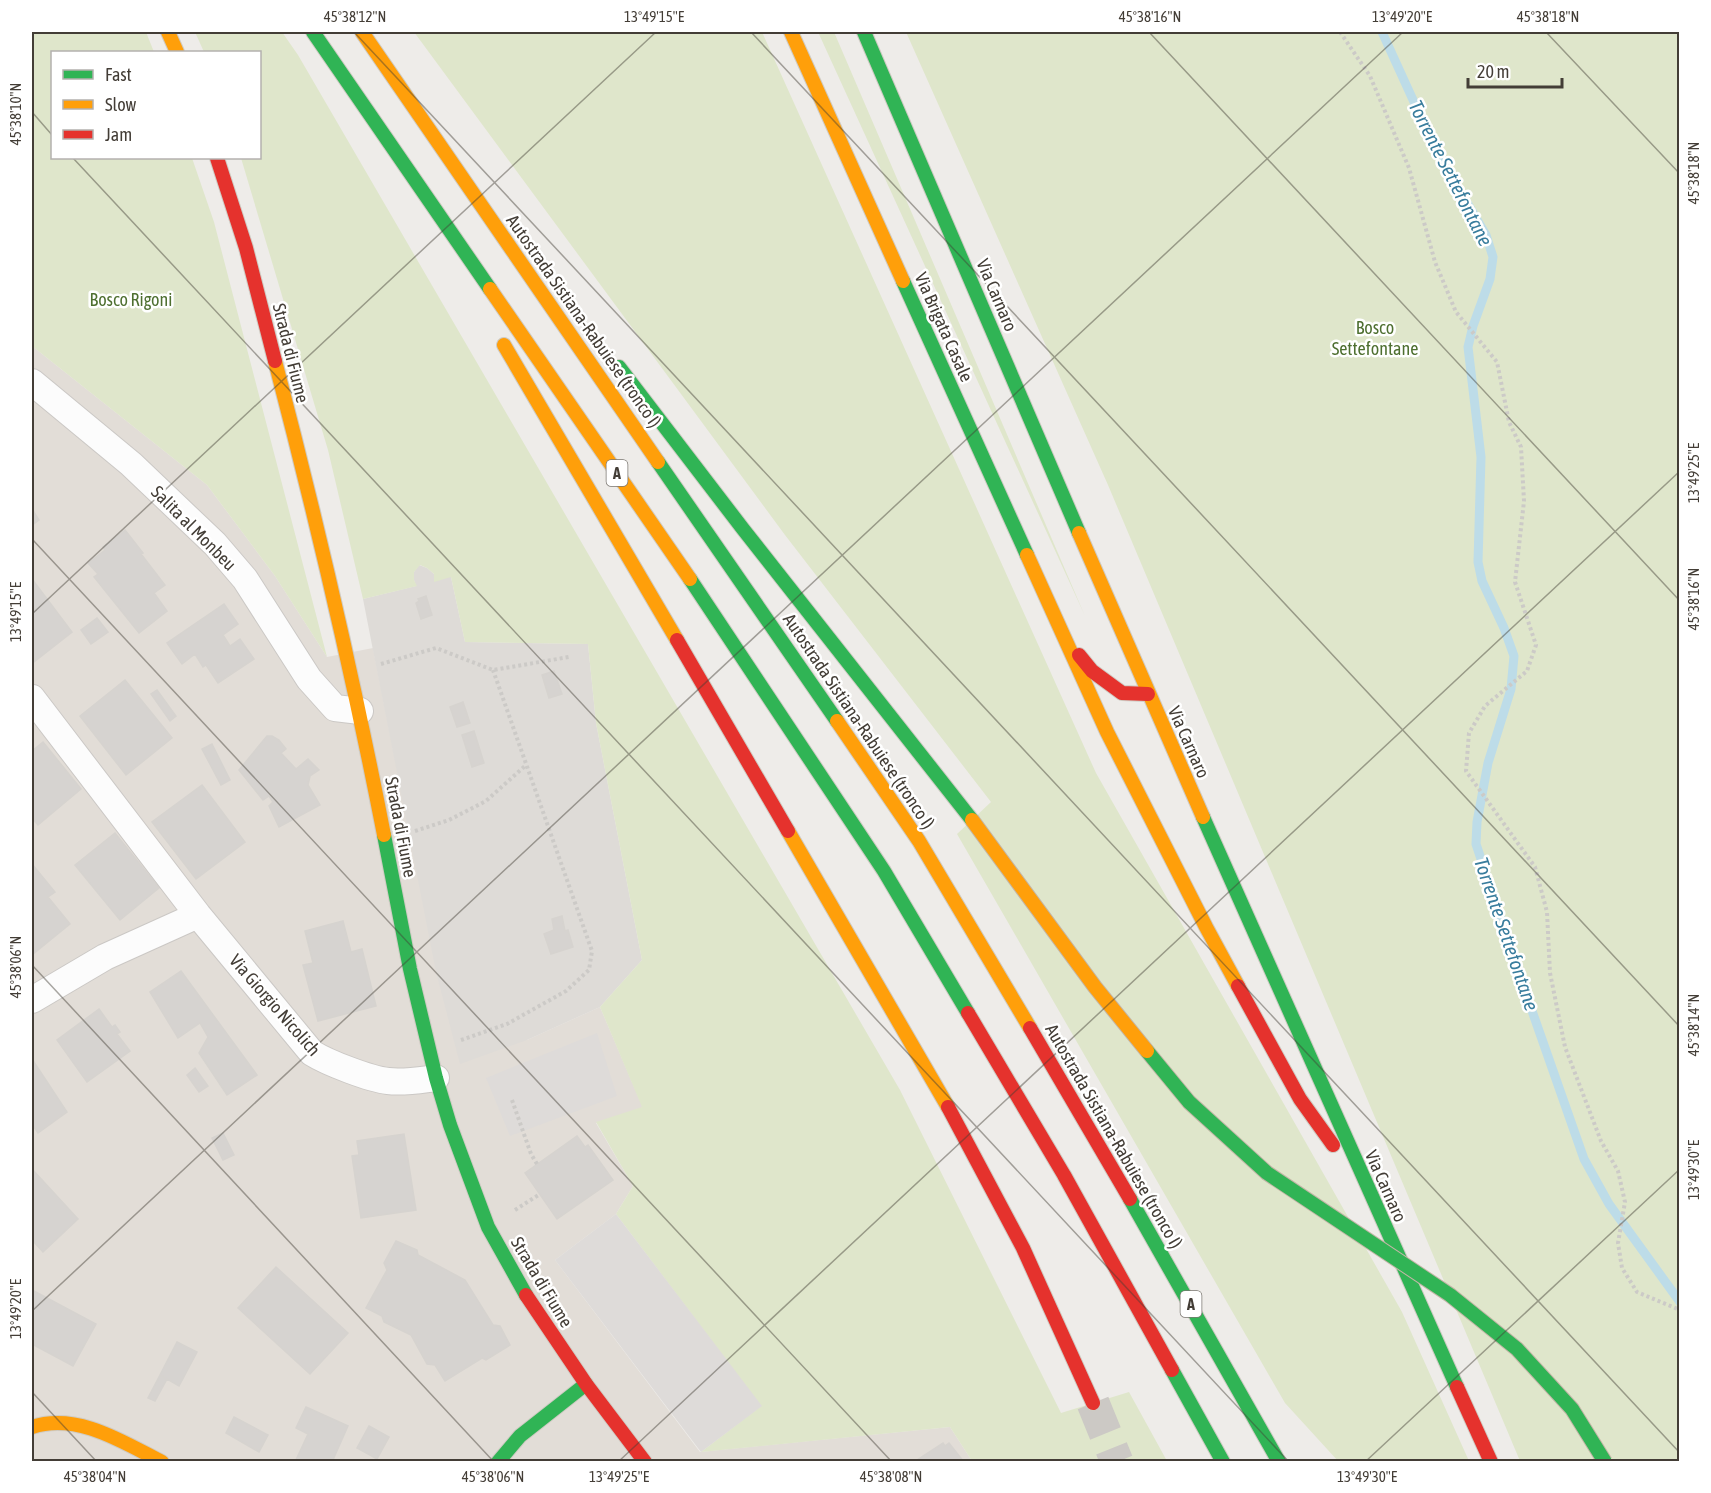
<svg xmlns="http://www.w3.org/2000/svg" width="1711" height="1493" font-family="'Asap Condensed',sans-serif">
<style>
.residential{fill:#e2ddd7}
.industrial{fill:#dedbd7}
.green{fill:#dfe6cb}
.parking{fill:#dedbd9}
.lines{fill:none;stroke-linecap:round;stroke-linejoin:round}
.stream{stroke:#bddce8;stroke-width:9}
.building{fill:#d6d3d0;stroke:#d6d3cf;stroke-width:1.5}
.highway-tunnel{stroke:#ccc9c5;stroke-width:33;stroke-dasharray:33 16;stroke-linecap:butt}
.street-casing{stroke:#cbc8c5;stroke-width:28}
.fast-casing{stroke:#cfcbc3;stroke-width:16}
.slow-casing{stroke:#cfcbc3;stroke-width:16}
.jam-casing{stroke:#cfcbc3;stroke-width:16}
.path{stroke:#cccac7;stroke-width:4;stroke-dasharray:3 3;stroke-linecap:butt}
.street{stroke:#fcfcfc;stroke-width:26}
.fast{stroke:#30b455;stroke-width:14}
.slow{stroke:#ff9f0a;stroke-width:14}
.jam{stroke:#e5322d;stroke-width:14}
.fast-bridge-casing{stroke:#c4b6a7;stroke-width:16;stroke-linecap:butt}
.slow-bridge-casing{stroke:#c4b6a7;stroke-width:16;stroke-linecap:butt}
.fast-bridge{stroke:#30b455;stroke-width:14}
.slow-bridge{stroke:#ff9f0a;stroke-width:14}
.ticks{fill:none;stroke:#433d36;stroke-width:1.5;stroke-opacity:0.45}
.labels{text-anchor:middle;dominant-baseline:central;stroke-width:5;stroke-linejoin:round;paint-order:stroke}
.shield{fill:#fff;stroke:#7b7772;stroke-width:1.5}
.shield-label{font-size:16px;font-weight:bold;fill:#433d36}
.street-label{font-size:18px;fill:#433d36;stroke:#fff}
.park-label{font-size:18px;fill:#4e6f30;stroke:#fff}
.water-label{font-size:20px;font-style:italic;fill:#397d9d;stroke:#fff}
.neatline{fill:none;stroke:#433d36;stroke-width:2}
.ticks-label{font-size:15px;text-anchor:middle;fill:#433d36}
</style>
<rect width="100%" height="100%" fill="#eeece9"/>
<path class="residential" d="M32 346 207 485 275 576 327 657 373 648 417 871 527 1040 600 1007 643 1108 596 1123 633 1186 616 1214 555 1260 700 1452 950 1427 972 1461H32Z"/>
<path class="industrial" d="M419 565 427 568 434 574 451 577 465 642 588 644 596 723 642 960 600 1007 527 1040 460 1064 436 972 363 599 416 586 414 580V572Z"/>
<path class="green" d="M32 32H146L154 52H52V158H192L214 222 327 657 275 576 207 485 32 346Z
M195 32H282L298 55 900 1090 1061 1413 1129 1392 1167 1461H972L950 1427 701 1452 761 1406 616 1214 633 1186 596 1122 642 1107 600 1007 642 960 596 723 588 644 465 642 451 577 434 582V574L427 568 420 565 414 572V580L417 586 363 599 328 450 241 158H260V52H204Z
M414 32H762L1096 773 1402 1312 1469 1461H1338L1285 1403 957 834 991 802 785 535Z
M818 32H834L1085 616Z
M906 32H1679V1461H1520L1108 485Z"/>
<path class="parking" d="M597 1033 617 1096 510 1136 486 1078Z
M616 1214 762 1406 701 1452 555 1260Z"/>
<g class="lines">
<path class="stream" d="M1382 32 1424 124 1449 172 1486 235 1493 257 1490 279 1473 326 1468 347 1481 457 1478 562 1482 581 1504 628 1514 656 1511 689 1488 763 1477 822 1476 844 1524 988 1584 1159 1609 1204 1680 1302"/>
</g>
<path class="building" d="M32 509 39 520 32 525Z
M125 530 143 553 141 554 165 585 154 593 167 611 139 633 94 577 98 574 88 563 105 550 103 547Z
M32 579 72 632 34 662 32 659Z
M426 596 432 615 421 619 416 603 419 601 418 599Z
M224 604 238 624 223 635 230 646 240 639 254 659 218 683 206 665 203 667 195 654 182 664 167 643Z
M97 618 108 632 91 644 81 630Z
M554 671 562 694 549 698 542 675Z
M125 680 172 738 126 775 80 716Z
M157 690 176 716 170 721 151 694Z
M463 702 470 723 457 727 450 707Z
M474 731 484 763 472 767 462 735Z
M267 736H272L279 740 286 749 281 753 296 769 308 759 319 770 310 776 308 785 320 805 279 827 269 806 273 802 269 796 263 800 239 770Z
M43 742 81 789 38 825 32 818V751Z
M212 744 230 780 221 785 202 749Z
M202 785 245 842 196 879 152 822Z
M115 833 159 888 120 920 75 865Z
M32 864 55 892 48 897 70 924 32 955Z
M562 916 565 931 568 930 573 947 551 954 544 934 554 930 552 919Z
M343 921 351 952 362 949 376 1006 318 1021 303 965 313 963 305 931Z
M181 971 257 1075 227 1095 199 1053 208 1037 200 1023 178 1038 150 992Z
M99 1009 112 1027 115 1025 120 1032 117 1034 130 1051 87 1082 57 1040Z
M32 1059 67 1112 38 1133 32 1124Z
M195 1068 208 1086 199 1092 187 1075Z
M223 1133 234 1155 223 1160 212 1138Z
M404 1134 416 1210 361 1218 352 1156 359 1155 357 1141Z
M577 1136 585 1147 588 1145 613 1180 557 1219 525 1173Z
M32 1169 78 1219 43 1252 32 1240Z
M396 1241 417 1250 418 1255 465 1280 493 1325 500 1326 510 1345 486 1360 482 1358 445 1381 435 1365 427 1364 411 1335 384 1322 382 1316 366 1308 387 1270 384 1263Z
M276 1267 348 1333 310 1374 238 1308Z
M32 1290 96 1324 73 1366 32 1344Z
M177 1342 197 1352 179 1386 160 1375Z
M160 1375 167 1379 155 1401 148 1398Z
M306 1407 348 1426 332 1462H295L308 1434 296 1428Z
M234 1417 268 1435 259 1452 226 1433Z
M369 1426 389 1437 377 1459 357 1448Z
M943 1443 945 1446 949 1443 964 1462H914Z"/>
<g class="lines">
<path class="highway-tunnel" d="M1093 1403 1117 1462"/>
<defs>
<path id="street" d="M32 382 131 464 215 544 245 579 309 679 335 708 360 711
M32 698 198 915 312 1053C328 1063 370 1079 388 1081 404 1083 420 1080 436 1078
M32 1000 105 957 198 915"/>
<path id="fast" d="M313 32 490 289
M864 32 1079 533
M903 281 1027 555
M619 367 743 529 972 820
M658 462 837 721
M690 579 884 871 968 1013
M1203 817 1457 1387
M384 835 410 969 436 1078 450 1125 488 1227 526 1295
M1130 1199 1279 1462
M1172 1370 1223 1462
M498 1462 520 1436 586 1384"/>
<path id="slow" d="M168 32 177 52
M362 32 658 462
M791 32 903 281
M490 289 690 579
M504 345 677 640
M275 361C316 518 353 676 384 835
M1079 533 1203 817
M1027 555 1107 732 1206 927 1238 986
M837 721 919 841 1030 1028
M788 831 948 1107
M32 1427C77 1412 123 1442 162 1462"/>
<path id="jam" d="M217 158 246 248 275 361
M677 640 788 831
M1079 655 1092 671 1122 693 1148 694
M1238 986 1300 1099 1333 1145
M968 1013 1064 1175 1172 1370
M1030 1028 1130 1199
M948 1107 1023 1248 1093 1403
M526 1295 586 1384 645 1462
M1457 1387 1491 1462"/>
</defs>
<use href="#street" class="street-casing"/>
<use href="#fast" class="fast-casing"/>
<use href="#slow" class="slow-casing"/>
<use href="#jam" class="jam-casing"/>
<path class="path" d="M1340 32 1370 76 1409 168 1435 262 1456 312 1497 362 1509 422 1521 447 1524 501 1515 582 1536 645 1527 671 1485 706 1469 733 1466 771 1535 867 1547 912 1550 973 1565 1047 1601 1141 1618 1171 1625 1202 1618 1243 1622 1268 1637 1292 1680 1310
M381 664 436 648 493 670 569 657
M415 831 449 820 486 801 526 765
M461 1040 507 1024 566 991 589 970 592 951 493 670
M512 1100 531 1154 537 1164
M515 1210 540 1194"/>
<use href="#street" class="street"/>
<use href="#fast" class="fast"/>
<use href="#slow" class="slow"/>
<use href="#jam" class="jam"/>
<defs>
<path id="fast-bridge" d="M1147 1051 1189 1102 1267 1173 1450 1295 1517 1349 1572 1409 1605 1462"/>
<path id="slow-bridge" d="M972 820 1095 987 1147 1051"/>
</defs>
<use href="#fast-bridge" class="fast-bridge-casing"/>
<use href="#slow-bridge" class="slow-bridge-casing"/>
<use href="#fast-bridge" class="fast-bridge"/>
<use href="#slow-bridge" class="slow-bridge"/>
</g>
<path class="ticks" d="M354 32 1680 1453M751 32 1680 1027M1149 32 1680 601M1546 32 1680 174M32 112 52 135M73 158 1289 1462M32 539 892 1462M32 614 656 32M32 965 494 1462M32 1311 1403 32M32 1392 97 1462M618 1462 1680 471M1365 1462 1680 1169"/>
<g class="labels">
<g class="shield">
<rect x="606.5" y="460" width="21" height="26" rx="4.5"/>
<rect x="1180.5" y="1291" width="21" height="26" rx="4.5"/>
</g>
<g class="shield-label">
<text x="617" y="473">A</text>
<text x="1191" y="1304">A</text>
</g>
<g class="street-label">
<text transform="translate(997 295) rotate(67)">Via Carnaro</text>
<text transform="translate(584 321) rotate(55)">Autostrada Sistiana-Rabuiese (tronco I)</text>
<text transform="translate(944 327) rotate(66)">Via Brigata Casale</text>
<text transform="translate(291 353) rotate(76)">Strada di Fiume</text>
<text transform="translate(194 528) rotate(45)">Salita al Monbeu</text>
<text transform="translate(859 721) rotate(56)">Autostrada Sistiana-Rabuiese (tronco I)</text>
<text transform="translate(1189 742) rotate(66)">Via Carnaro</text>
<text transform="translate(401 827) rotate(79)">Strada di Fiume</text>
<text transform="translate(275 1005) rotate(49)">Via Giorgio Nicolich</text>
<text transform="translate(1114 1136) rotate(60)">Autostrada Sistiana-Rabuiese (tronco I)</text>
<text transform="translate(1386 1186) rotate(66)">Via Carnaro</text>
<text transform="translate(542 1282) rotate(59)">Strada di Fiume</text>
</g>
<g class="park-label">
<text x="131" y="299">Bosco Rigoni</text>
<text x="1375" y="327">Bosco<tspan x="1375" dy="21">Settefontane</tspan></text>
</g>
<g class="water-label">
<text transform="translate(1451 173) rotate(63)">Torrente Settefontane</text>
<text transform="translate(1507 934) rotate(71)">Torrente Settefontane</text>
</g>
</g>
<rect width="1711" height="1493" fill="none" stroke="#ffffff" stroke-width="66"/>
<rect x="51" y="51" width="210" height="108" fill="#ffffff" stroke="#b4b1af" stroke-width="1.5"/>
<rect x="63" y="70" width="30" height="9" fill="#30b455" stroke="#b4b1af" stroke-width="1.5"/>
<text x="105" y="81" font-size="18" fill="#433d36">Fast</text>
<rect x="63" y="100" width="30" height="9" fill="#ff9f0a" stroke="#b4b1af" stroke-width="1.5"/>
<text x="105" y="111" font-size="18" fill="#433d36">Slow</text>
<rect x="63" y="130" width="30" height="9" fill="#e5322d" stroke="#b4b1af" stroke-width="1.5"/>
<text x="105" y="141" font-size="18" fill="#433d36">Jam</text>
<path d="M1468 78v9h94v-9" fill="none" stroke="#433d36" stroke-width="3"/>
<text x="1477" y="78" font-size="18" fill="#433d36" stroke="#ffffff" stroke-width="4.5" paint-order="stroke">20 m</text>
<rect x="33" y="33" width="1645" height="1427" class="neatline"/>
<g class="ticks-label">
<text x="355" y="22">45°38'12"N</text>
<text x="654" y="22">13°49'15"E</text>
<text x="1150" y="22">45°38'16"N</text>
<text x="1402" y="22">13°49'20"E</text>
<text x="1548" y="22">45°38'18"N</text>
<text transform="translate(16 114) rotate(-90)" y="5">45°38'10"N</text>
<text transform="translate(1694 173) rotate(-90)" y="5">45°38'18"N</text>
<text transform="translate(1694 473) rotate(-90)" y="5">13°49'25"E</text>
<text transform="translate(1694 599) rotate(-90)" y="5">45°38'16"N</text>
<text transform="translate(16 612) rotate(-90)" y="5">13°49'15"E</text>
<text transform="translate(16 967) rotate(-90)" y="5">45°38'06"N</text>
<text transform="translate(1694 1025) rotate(-90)" y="5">45°38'14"N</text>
<text transform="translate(1694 1170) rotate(-90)" y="5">13°49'30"E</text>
<text transform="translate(16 1309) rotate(-90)" y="5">13°49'20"E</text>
<text x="95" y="1482">45°38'04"N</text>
<text x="493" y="1482">45°38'06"N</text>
<text x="619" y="1482">13°49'25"E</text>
<text x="891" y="1482">45°38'08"N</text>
<text x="1367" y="1482">13°49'30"E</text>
</g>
</svg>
